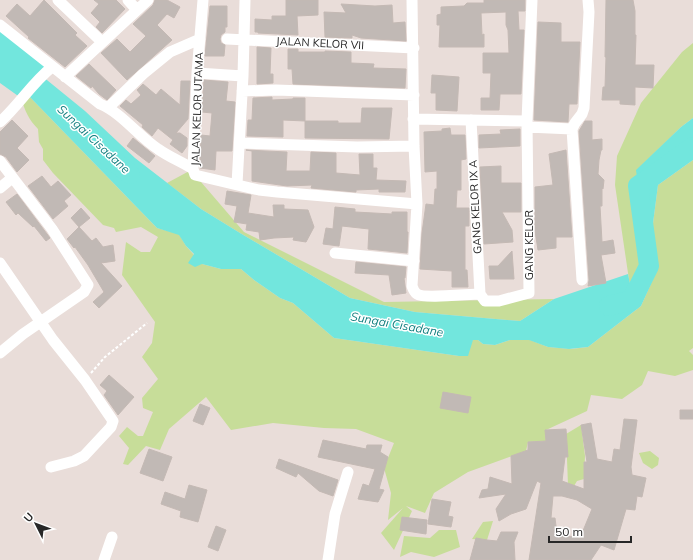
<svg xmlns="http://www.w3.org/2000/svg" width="693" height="560" font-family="Mulish,sans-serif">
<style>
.green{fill:#c7dd99}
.water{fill:#72e6dd}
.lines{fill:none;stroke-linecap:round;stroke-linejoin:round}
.river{stroke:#72e6dd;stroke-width:20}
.building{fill:#c1b9b5;stroke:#c4b9b4;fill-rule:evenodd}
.path{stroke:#fff;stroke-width:2;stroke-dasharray:3 2;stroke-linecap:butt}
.street{stroke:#fff;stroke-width:11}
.labels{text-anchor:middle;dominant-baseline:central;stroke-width:3;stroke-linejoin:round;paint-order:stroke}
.street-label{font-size:11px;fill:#272727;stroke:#fff}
.water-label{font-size:12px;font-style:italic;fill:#158181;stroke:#fff}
</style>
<rect width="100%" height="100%" fill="#e9ddd9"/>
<path class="green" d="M693 43V118L681 127 637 170 649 266 632 300 615 185 617 156 641 103 682 52Z
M26 93 157 228 179 234 186 246 202 264 221 269H241L254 280 280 298 293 303 334 338 459 356 473 340H478L483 344 495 345 510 340H530L548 347 571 349 588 347 641 306 654 277 652 231 658 185 693 160V348L689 351 693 355V370L675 376 648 371 642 385 622 399 591 395 587 411 546 430V441L528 442 526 451 468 472 434 493 425 513 406 506 412 511 394 550 381 533 403 508 388 520 391 493 384 468 394 443 356 429 324 428 273 423 231 430 206 397 169 429 160 450 146 446 128 465 123 464 129 448 119 436 127 427 138 436H143L153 412 143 408 142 398 158 379 142 357 152 343 155 322 122 275 126 242 141 252H150L158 237 141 227 116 232 114 228 103 225 53 173 43 160V149L39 142 38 129C29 120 25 111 21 98Z
M193 169 195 175 244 232 384 302 554 299 520 321 415 312 350 298 240 233 201 209 167 183Z
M581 425 585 456 584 479 577 481 574 486 568 485 566 434Z
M650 451 659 458 658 465 652 469 643 463 639 453Z
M493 521 487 540 472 539 483 522Z
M439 530H456L460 547 434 557 411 552 400 557 404 536 430 538Z"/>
<path class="water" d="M0 25 52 67 42 76 85 111 135 158 201 209 240 233 350 298 415 312 520 321 554 299 628 274 633 299 649 266 636 170 681 127 693 118V160L658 185 652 231 654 277 641 306 588 347 569 349 548 347 529 340H510L495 345 483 344 478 340H473L468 356H459L334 338 293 303 280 298 254 280 241 269H221L202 264 195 267 188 263 194 254 186 246 179 235 157 228 26 93 21 98 0 83Z"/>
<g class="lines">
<path class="river" d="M69 116 110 158 130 174
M609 306 632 300 649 266 638 186 693 147"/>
</g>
<path class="building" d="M44 0 77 33 75 35 87 46 65 67 28 38 29 37 6 16 17 4 30 16Z
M94 0H116L125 9 102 33 96 27 100 22 91 13 99 4Z
M155 0H167L180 7 174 18 167 14 157 25 172 40 127 80 101 53 117 39 130 52 146 36 133 24 153 5Z
M286 0H318V15L297 16 298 35 258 33V32H255V19L272 20V16H286Z
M484 0H525V11H518L519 30H524L521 94H500L499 110H481V98H490L491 73H483V53H509L508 30 506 25V12L481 13 482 35 484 34V47H439L440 25H437V15L441 14V7L464 6 467 3H484Z
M606 0H633L635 11V35H636L635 65H654L653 88 635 87V105L620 104V100H602L603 87H605L606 57H605Z
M341 4 375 6 392 5 393 23 405 22 406 41 361 38 352 35V38L325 37 324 12 346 13Z
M210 6H227V27H225V32L221 35 220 39 221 43 225 45 224 56H205Z
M538 22 561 23V42H580L577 104H569L568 122 534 120Z
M257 47 271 48 270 74H273V83L257 84Z
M288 49H298V52H325V51L351 52V63L374 64 373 68 406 69 405 88 293 84 292 69H288Z
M89 64 116 90 107 100 99 94 92 86 91 88 76 76Z
M432 75 459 77 457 111 436 110V93H431Z
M204 80 228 82 226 101 235 102 232 151H216L215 170 200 168 201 135 210 136 212 113 202 112Z
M181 81H190L188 119 176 133H180L187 138V146L182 153 170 144 173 140 158 128 152 136 142 127 143 125 120 106 126 100 131 104 141 95 137 90 143 84 156 95 161 89 180 105Z
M272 97V100L293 99V98H305V121L283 120V137L247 136 248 120H252L253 98Z
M362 108H392L389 139 305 138V121H338V123H361Z
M12 120 28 136 17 148 29 160 17 172 6 157 0 154V132Z
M585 121H592V140L602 139V150H601L599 160 598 174 604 180 603 189 602 188V206H600L602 242 613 240 615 253 601 255 606 283 588 286 589 280 579 131Z
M450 128 451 135H465L466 159 461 160V190H457L456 208H469V226H465V270H467L468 287H452V271L420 269 422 233 426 204 434 205 435 189H437V171L425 172 424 132 442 131V129Z
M520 129V146L479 148V135L501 134 500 130Z
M133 138 155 156 149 163 127 146Z
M246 150 287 152 286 171H310L311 152 336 153V173L360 175 359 154H373V168H377L376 180 406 181 405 192H379V189L356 190V192L311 188 312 185 287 186 252 181V151Z
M566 150 572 237H556V248L538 250 535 231V187L553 185 549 154Z
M501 166V183H521V212H502L512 230 513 242 484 244 480 167Z
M42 176 51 187 58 181 71 195 64 201 68 206 53 219 28 186Z
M227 191 251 195 248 213 274 217 273 205H284V209L308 210 314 227 306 242 293 240 294 237 274 238 260 240 259 232 246 230 247 224 234 222 237 206 225 204Z
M17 194 50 238 46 241 34 226 33 227 18 213 16 215 6 202Z
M335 207 355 209V212L392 214V212H407V232H408L407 253 368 249 369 229 342 226 339 246 323 244 326 228 333 229Z
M81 208 90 218 79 227 71 218Z
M79 227 92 241 96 238 103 247 113 245 115 261 101 263 122 286 99 308 93 302 104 292 88 265 75 247 74 248 67 239Z
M512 251 514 279H490L489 266H498Z
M356 262 406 267 405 278H404L406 293 392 295 389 275 355 273Z
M109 375 134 397 118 415 104 395 107 391 100 385Z
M443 392 471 397 468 413 440 408Z
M200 404 210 408 203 425 193 421Z
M680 410H693V419H680Z
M624 419 637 420 631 467 632 475 646 478 642 497 637 496 635 510 626 509 614 550 601 545 591 560H529L541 483 537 481 526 509 511 514 499 521 496 509 506 494 479 498 482 490 488 489 490 477 512 484 511 456 528 450V442L546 441 545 430 566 429 568 457H565L562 481 584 489V462H587L581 425 591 423 597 459 612 462 614 449 620 450ZM553 496H562L577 500 592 509 580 538 557 534 555 518H551Z
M323 440 366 449 367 445H382L380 452 388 457 379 489 384 490 378 502 358 499 363 484 369 486 375 469 318 457Z
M149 449 172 457 163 481 140 473Z
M279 459 338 480 333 496 319 491 298 473 296 477 276 468Z
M189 485 207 490 198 522 180 517 181 511 161 504 165 492 185 499Z
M432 499 451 502 448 516 453 517 451 527 428 524Z
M402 517 427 520 426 534 400 530Z
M216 526 226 530 218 551 208 547Z
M501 532H518L514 542 515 560H470L476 538 487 540 497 541Z"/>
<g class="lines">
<path class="path" d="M91 373 105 357 147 323"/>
<path class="street" d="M58 0 102 42
M128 0 137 10
M203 0 197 73 193 169 195 175 259 190 277 192 417 204
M412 0 414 146 417 204 412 286C413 289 414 292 417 294 424 299 468 294 480 294L485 301H499L529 293 527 121 532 0
M0 25 100 104C122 113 138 136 158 149 169 157 182 162 193 169
M227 39 414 48
M197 73 243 76
M65 77 148 0
M242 91 276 90 414 95
M109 107 143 74 170 52 200 39
M413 119 527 121
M471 120 480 294
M0 122C19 105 32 83 52 67
M527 127 572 129
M240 143 357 147 414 146
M0 161 52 229 88 285 84 292 23 334 0 353
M237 184 243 76 245 0
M0 188 12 178
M335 253 414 261
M0 263 53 340 85 380 113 421 111 427 84 456 74 461 51 467
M582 280 572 129 575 123 582 114 584 108 589 12 588 0
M104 560 112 537
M328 560 335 514 348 472"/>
</g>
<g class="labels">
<g class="street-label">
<text transform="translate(320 43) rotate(3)">JALAN KELOR VII</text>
<text transform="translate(197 109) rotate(-88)">JALAN KELOR UTAMA</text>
<text transform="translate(475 207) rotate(-93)">GANG KELOR IX A</text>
<text transform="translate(529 245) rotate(-90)">GANG KELOR</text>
</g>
<g class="water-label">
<text transform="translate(94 139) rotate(43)">Sungai Cisadane</text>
<text transform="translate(397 324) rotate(10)">Sungai Cisadane</text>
</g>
</g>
<g transform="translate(36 524) rotate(312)" stroke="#ffffff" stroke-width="3" paint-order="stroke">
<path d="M0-3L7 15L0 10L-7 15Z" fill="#272727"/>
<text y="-6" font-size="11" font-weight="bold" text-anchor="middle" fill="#272727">U</text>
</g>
<path d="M549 536v6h82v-6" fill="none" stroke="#272727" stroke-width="2"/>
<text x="555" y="536" font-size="12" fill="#272727" stroke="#ffffff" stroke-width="3" paint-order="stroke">50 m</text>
</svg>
